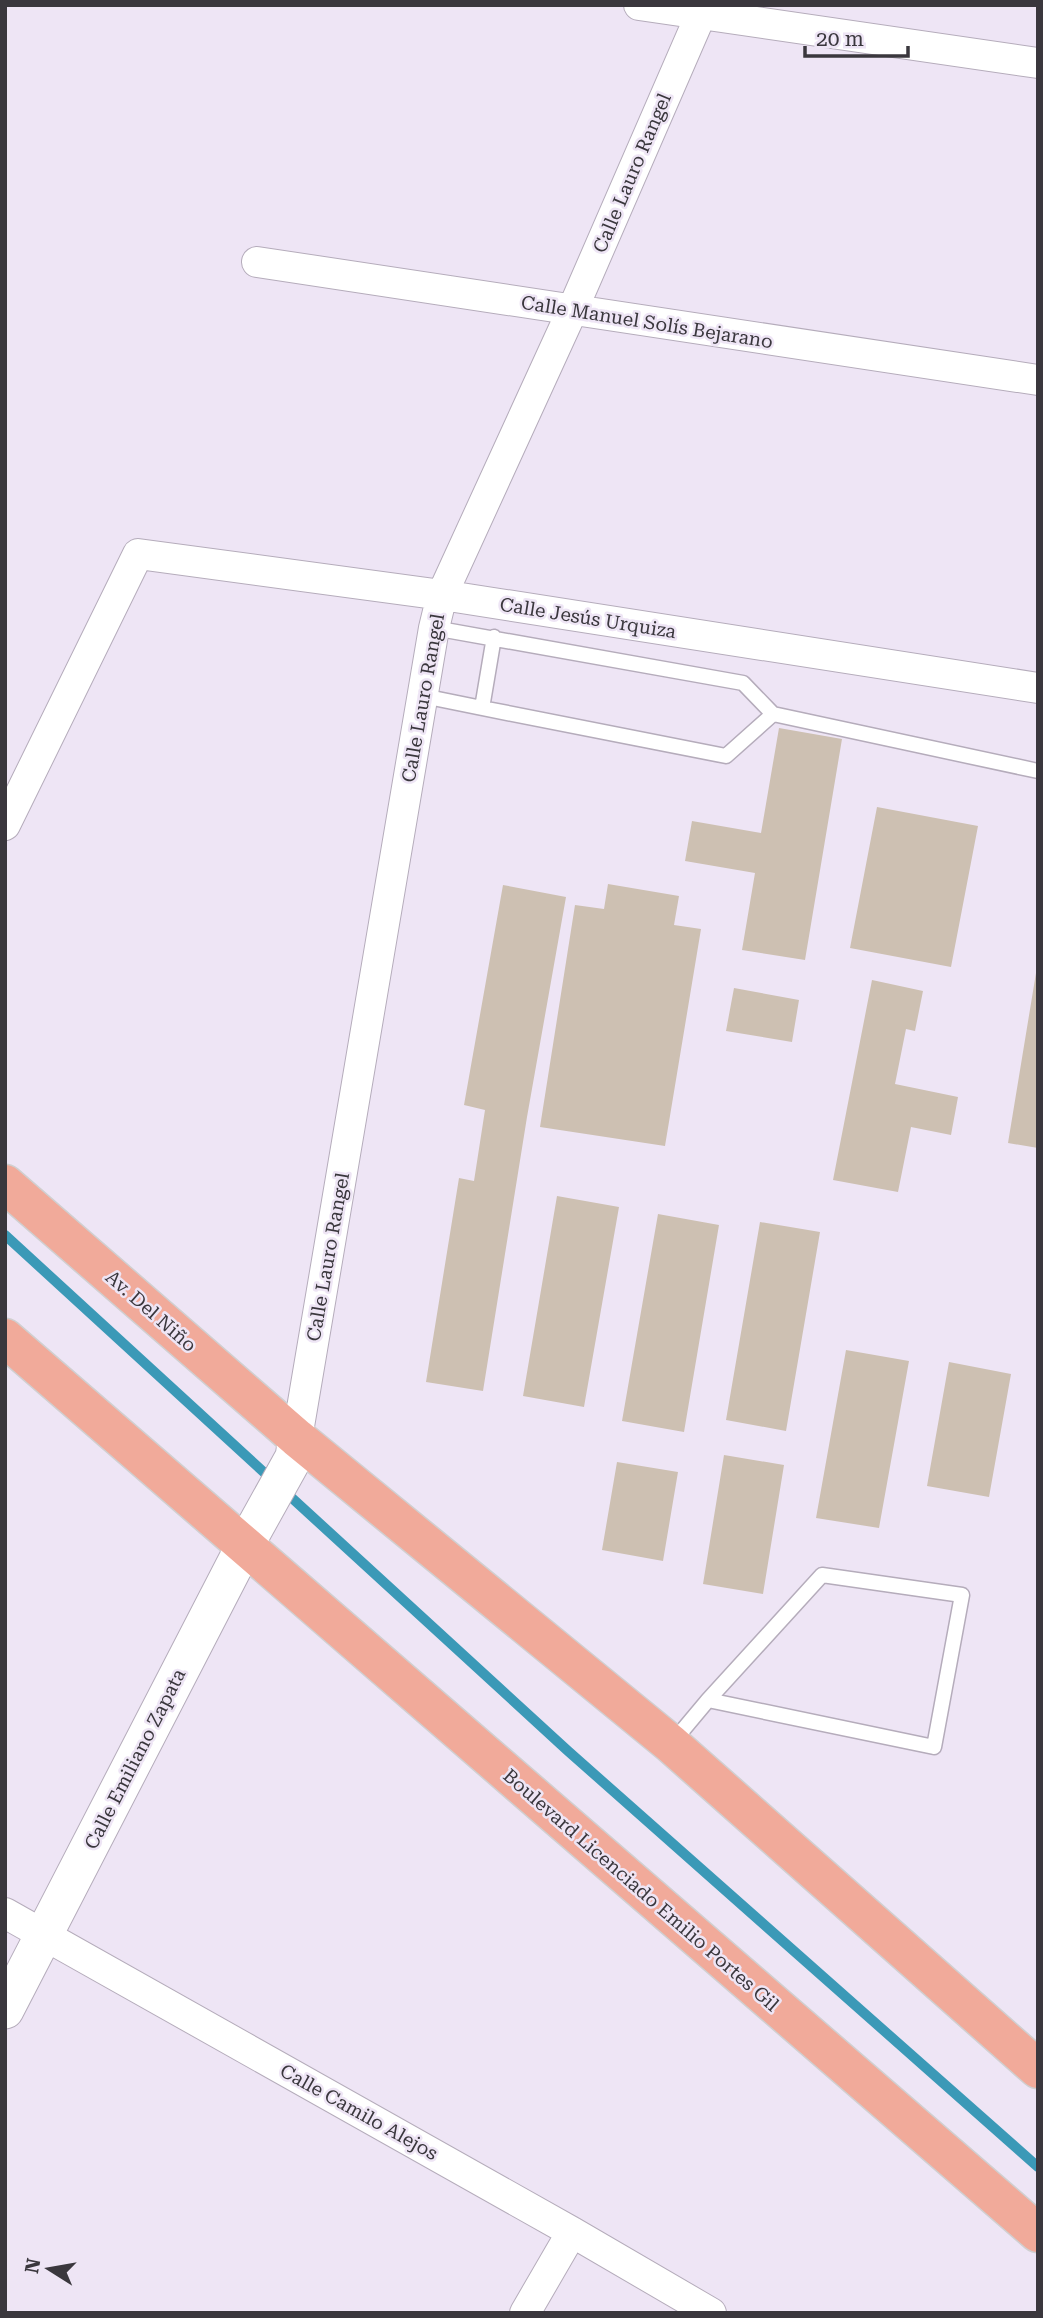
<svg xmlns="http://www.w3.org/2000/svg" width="1043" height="2318" font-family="'Roboto Serif',serif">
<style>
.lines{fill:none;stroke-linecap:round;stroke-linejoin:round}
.stream{stroke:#3b99b7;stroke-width:10}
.building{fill:#cdc0b2}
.service-casing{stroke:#b5acbb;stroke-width:17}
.minor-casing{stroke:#b5acbb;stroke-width:32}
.tertiary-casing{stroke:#b5acbb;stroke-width:39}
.primary-casing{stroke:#d0cfd0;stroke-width:41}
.service{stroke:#fff;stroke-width:14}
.minor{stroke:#fff;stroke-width:30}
.tertiary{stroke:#fff;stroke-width:37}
.primary{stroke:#f1aa9a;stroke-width:38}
.labels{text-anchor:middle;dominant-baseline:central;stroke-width:5;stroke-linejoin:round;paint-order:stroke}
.street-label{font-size:19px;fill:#3a373d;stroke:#eee5f5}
</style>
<rect width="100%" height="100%" fill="#eee5f5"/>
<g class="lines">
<path class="stream" d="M5 1235 568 1751 1038 2167"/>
</g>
<path class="building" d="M779 728 842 739 805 960 742 950 755 873 685 861 692 821 761 833Z
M877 807 978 826 951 967 850 948Z
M608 884 679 896 674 925 701 929 665 1146 540 1127 575 905 604 909Z
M503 885 566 897 527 1117 483 1391 426 1382 459 1178 474 1181 485 1110 464 1105Z
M1036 973H1038V1148L1008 1143Z
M872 980 923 991 915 1031 906 1029 895 1084 958 1097 951 1135 911 1127 898 1192 833 1180Z
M734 988 799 1000 792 1042 726 1031Z
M557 1196 619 1207 584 1407 523 1396Z
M658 1214 719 1225 684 1432 622 1421Z
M760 1222 820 1232 786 1431 726 1420Z
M846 1350 909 1361 879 1528 816 1518Z
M949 1362 1011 1374 989 1497 927 1486Z
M724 1455 784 1465 763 1594 703 1584Z
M617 1462 678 1472 663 1561 602 1550Z"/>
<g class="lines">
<defs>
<path id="service" d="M434 628 743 683 773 714 1038 771
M494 637 482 708 726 756 773 714
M423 696 482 708
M672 1743 708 1700 822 1575 962 1595 934 1747 708 1700"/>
<path id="minor" d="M639 5 1038 63
M257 262 1038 380
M5 825 138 554 442 595 1038 688
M297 1438 434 628 442 595 572 311 705 5
M5 1913 572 2232 711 2313
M525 2313 572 2232"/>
<path id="tertiary" d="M5 2010 244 1547 294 1457 297 1438"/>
<path id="primary" d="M5 1184 297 1438 671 1744 1038 2069
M5 1338 1038 2233"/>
</defs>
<use href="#service" class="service-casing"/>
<use href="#minor" class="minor-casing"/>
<use href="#tertiary" class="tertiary-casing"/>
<use href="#primary" class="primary-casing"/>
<use href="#service" class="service"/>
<use href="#minor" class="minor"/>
<use href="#tertiary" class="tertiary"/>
<use href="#primary" class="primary"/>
</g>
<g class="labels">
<g class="street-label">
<text transform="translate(632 173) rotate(-67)">Calle Lauro Rangel</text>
<text transform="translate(647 322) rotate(9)">Calle Manuel Solís Bejarano</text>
<text transform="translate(588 618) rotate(9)">Calle Jesús Urquiza</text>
<text transform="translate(423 698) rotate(-80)">Calle Lauro Rangel</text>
<text transform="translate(328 1257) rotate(-80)">Calle Lauro Rangel</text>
<text transform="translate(151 1311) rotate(41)">Av. Del Niño</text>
<text transform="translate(135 1759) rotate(-63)">Calle Emiliano Zapata</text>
<text transform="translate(641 1890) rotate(41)">Boulevard Licenciado Emilio Portes Gil</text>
<text transform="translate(359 2112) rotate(29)">Calle Camilo Alejos</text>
</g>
</g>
<rect width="1043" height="2318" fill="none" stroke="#3a373d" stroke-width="14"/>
<g transform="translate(49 2269) rotate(281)" stroke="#eee5f5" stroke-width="5" paint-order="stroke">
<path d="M0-5L12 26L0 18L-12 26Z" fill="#3a373d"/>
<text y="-10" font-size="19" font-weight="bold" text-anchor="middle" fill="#3a373d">N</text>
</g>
<path d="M805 46v10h103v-10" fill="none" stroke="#3a373d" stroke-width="3.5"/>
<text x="816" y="46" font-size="21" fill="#3a373d" stroke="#eee5f5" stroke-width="5" paint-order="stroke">20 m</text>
</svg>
